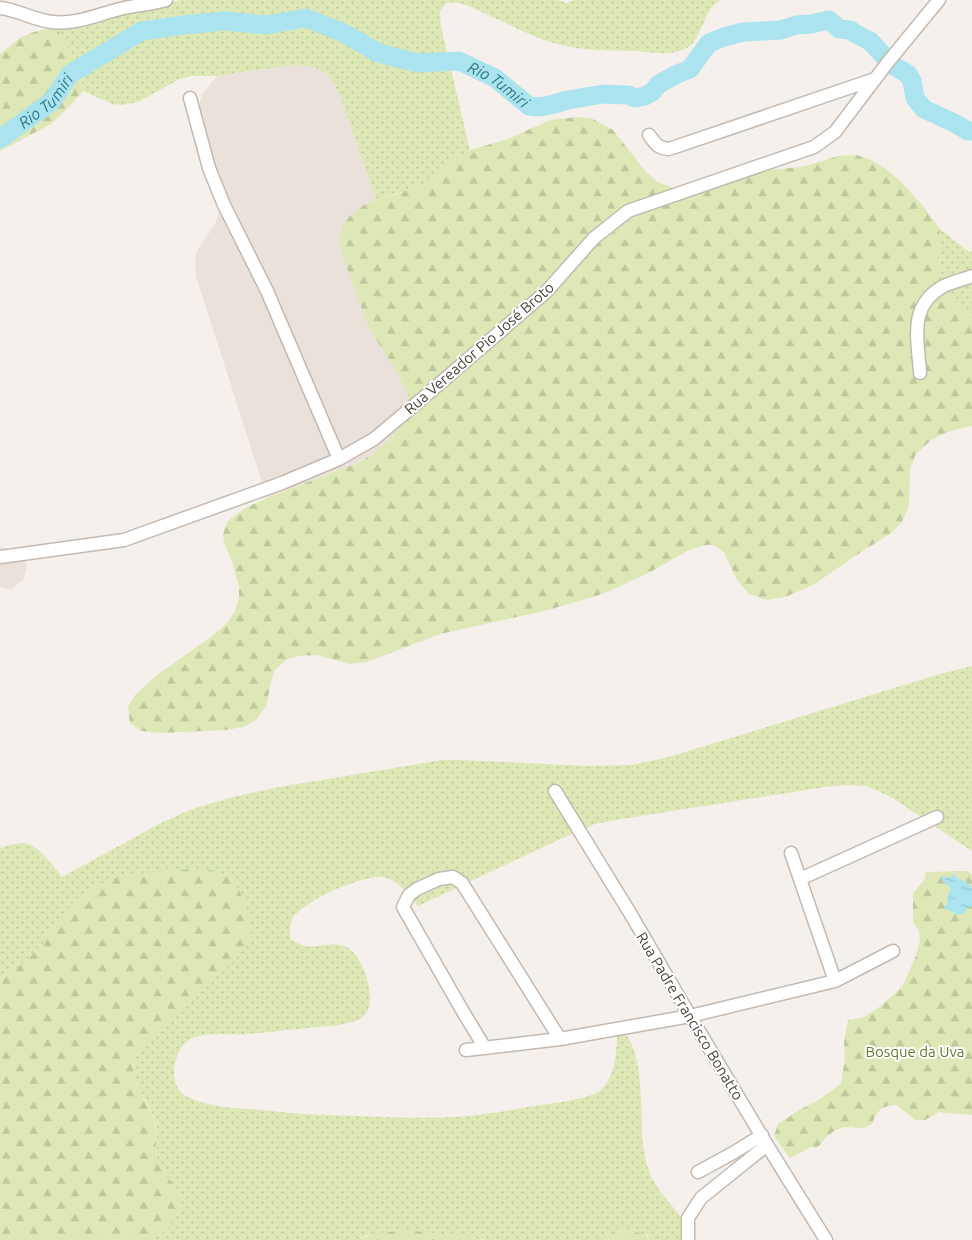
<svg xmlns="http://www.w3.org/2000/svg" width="972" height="1240" font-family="Ubuntu,sans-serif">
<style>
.residential{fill:#e9e1da}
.grass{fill:url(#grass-dots)}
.forest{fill:url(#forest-firs)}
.water{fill:url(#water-ripples)}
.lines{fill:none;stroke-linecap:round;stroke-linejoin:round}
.river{stroke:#abe4ef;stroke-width:19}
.minor-casing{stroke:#c4b9b1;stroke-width:15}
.minor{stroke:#fff;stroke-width:12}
.labels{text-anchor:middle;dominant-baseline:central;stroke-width:4;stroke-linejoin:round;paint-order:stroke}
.street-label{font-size:15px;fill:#4a3f39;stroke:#fff}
.park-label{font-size:15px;fill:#5d7b2d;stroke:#fff}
.water-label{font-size:16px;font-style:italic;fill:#2b7a8b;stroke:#fff}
</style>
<defs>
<pattern id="grass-dots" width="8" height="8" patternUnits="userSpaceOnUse" patternTransform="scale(1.25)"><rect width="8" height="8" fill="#dde8b6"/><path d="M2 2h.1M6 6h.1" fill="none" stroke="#bfc89d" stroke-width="1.8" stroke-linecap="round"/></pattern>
<pattern id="forest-firs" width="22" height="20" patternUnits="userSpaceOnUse" patternTransform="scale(1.25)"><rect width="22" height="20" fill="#dde8b6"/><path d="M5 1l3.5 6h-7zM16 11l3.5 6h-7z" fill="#bfc89d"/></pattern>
<pattern id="water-ripples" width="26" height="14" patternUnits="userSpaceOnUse" patternTransform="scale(1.25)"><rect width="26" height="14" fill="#abe4ef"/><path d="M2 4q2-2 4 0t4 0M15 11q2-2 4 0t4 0" fill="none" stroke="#95c5ce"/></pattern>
</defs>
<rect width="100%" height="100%" fill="#f5f0ec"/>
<path class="residential" d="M293 65 311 66 326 73 333 82 341 98 376 199 364 205 396 371 408 394V412L401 427 389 440 375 452 359 462 267 498 196 276 195 259 198 249 214 226 219 213V197L197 110 203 93 217 76Z
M0 547 14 550 21 554 27 566 24 579 11 589 0 587Z"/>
<path class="grass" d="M181 0H558L567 3 574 0H721C701 9 704 42 683 50 668 56 648 52 633 51 607 50 579 51 553 43 531 36 511 25 490 16 480 11 469 5 458 3 454 2 450 3 446 3L440 12 441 27 470 150C456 158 445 170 432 179 415 190 395 194 376 199L341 98 333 82 326 73 311 66 293 65 217 76H191L178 80 138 102 122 105 112 104 83 91 80 71 57 28Z
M940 229 969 252 972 251V317C967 313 961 309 956 305 936 285 937 255 940 229Z
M972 666V851L891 797 866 786 848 785 825 787 628 818 595 824 556 841 418 906C409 895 400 883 387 878 368 871 303 901 293 918 289 925 289 932 291 940 296 942 301 945 305 946 317 948 331 942 344 946 363 952 379 1001 364 1016 358 1022 347 1023 339 1025 309 1028 279 1031 249 1034 231 1036 204 1030 189 1040 178 1048 175 1059 174 1072 174 1082 178 1093 188 1097 210 1108 237 1108 262 1110 293 1114 324 1115 356 1116 389 1117 421 1119 454 1117 483 1115 512 1110 540 1105 555 1103 591 1099 602 1089 617 1074 616 1049 618 1029 646 1041 640 1117 643 1145 645 1160 649 1176 658 1188 670 1205 687 1219 690 1240H650L648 1236 636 1232 619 1231 592 1240H487L414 1231 367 1235 359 1240H152C165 1231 191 1210 179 1192 172 1182 164 1175 159 1164 154 1153 158 1138 156 1126 152 1101 124 1082 137 1055 146 1037 174 1014 190 1000L42 944 20 967 0 980V848C9 845 22 841 31 845 42 850 54 867 62 877L159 824 185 812 202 806 237 796 274 788 442 760H461L589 766 631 765 669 757 940 674Z"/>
<path class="forest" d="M49 28H57L80 71 83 91 69 107 51 124 0 151V54L20 38 31 33Z
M577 117 593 119 613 130 646 172 658 182 673 188H697L756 171 802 167 838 156 856 155 871 160 886 169 902 183 923 206 940 229C937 255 936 285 956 305 961 309 967 313 972 317V426L966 427 948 432 931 440 916 454 910 469 909 505 902 522 891 533 852 558 815 584 785 597 767 600 749 594 737 580 724 552 714 545H705L689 550 652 571 610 591 593 597 548 610 440 634 367 662 349 664 317 655 297 656 286 660 275 670 272 678 266 706 256 720 243 727 226 730 161 733 141 731 130 723 128 707 135 695 157 675 212 636 226 624 234 613 239 599V587L233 564 224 543 223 534 228 521 245 508 267 498 360 462 375 452 389 440 401 427 408 412V394L396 371 369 328 343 257 339 241 343 225 349 217 364 205 376 199 401 193 431 179 459 156 470 150 508 139 550 120Z
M202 869C224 871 233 876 242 897 249 910 254 930 247 944 246 947 242 951 240 953 228 969 215 979 199 992 185 1004 171 1017 157 1031 150 1038 140 1047 136 1057 126 1082 149 1100 155 1124 158 1136 154 1149 158 1161 161 1174 173 1181 179 1192 191 1210 165 1231 152 1240H0V980C16 969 30 958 43 943 51 932 58 919 67 909 99 870 156 871 202 869Z
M968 871 972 875V1115L939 1112 925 1120H915L897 1105C883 1105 877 1110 872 1124L865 1128 843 1127 834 1131 825 1138 820 1145 816 1148 811 1147 790 1158 774 1136 778 1124 799 1110 817 1101 841 1084 845 1058 844 1041 848 1020 864 1017 878 1008 902 987 916 956 920 940 919 931 913 923V893L925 879 926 872Z
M414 1231 487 1240H359C376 1230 395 1232 414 1231Z
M619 1231C630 1232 643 1230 650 1240H592Z"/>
<path class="water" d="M954 874 957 878 966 882 972 888V905L969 908H967L963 914H959L955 916V913L944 908V906L947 905 948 895 951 889 941 879 943 877H950Z"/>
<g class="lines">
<path class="river" id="s1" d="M0 139 52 101 70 74 142 31 183 25 225 21 266 25 306 18 344 33 378 53 418 63 459 61 495 78 529 106 540 107 554 104 568 100 603 94 628 95 635 98 645 96 652 92 659 84 675 75 690 69 709 43 724 37 743 32 781 30 796 25 811 24 829 20 839 29 850 30 856 34 870 41 892 65 908 74 912 81 915 98 924 109 954 123 968 131H972"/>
<defs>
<path id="minor" d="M0 8C18 10 34 20 52 22 77 25 101 13 124 8 138 5 153 4 166 0
M190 98 209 168 224 205 267 291 339 459
M649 135C656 144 657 148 669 149L875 79
M920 373C918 339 908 307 942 287 951 282 962 280 972 276
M0 557 124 540 282 483 339 459 374 439 424 397 546 292 594 238 628 211 814 147 835 132 888 62 939 0
M555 791 630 913 690 1016 767 1145 826 1240
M791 853 835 981
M800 879 937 817
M485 1048 462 1010 403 907 409 895 417 889 439 879 453 877 462 883 560 1039
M466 1050 560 1039 690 1016 835 981 893 951
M698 1172 733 1153 762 1135
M688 1240V1218L701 1198 767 1145"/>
</defs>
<use href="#minor" class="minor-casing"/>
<use href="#minor" class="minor"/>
</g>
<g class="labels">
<g class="street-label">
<text transform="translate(479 348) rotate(-41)">Rua Vereador Pio José Broto</text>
<text transform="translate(690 1016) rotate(59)">Rua Padre Francisco Bonatto</text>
</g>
<g class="park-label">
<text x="915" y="1051">Bosque da Uva</text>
</g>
<g class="water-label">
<text stroke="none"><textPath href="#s1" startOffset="555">Rio Tumiri</textPath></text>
<text stroke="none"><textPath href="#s1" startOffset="60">Rio Tumiri</textPath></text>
</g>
</g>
</svg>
